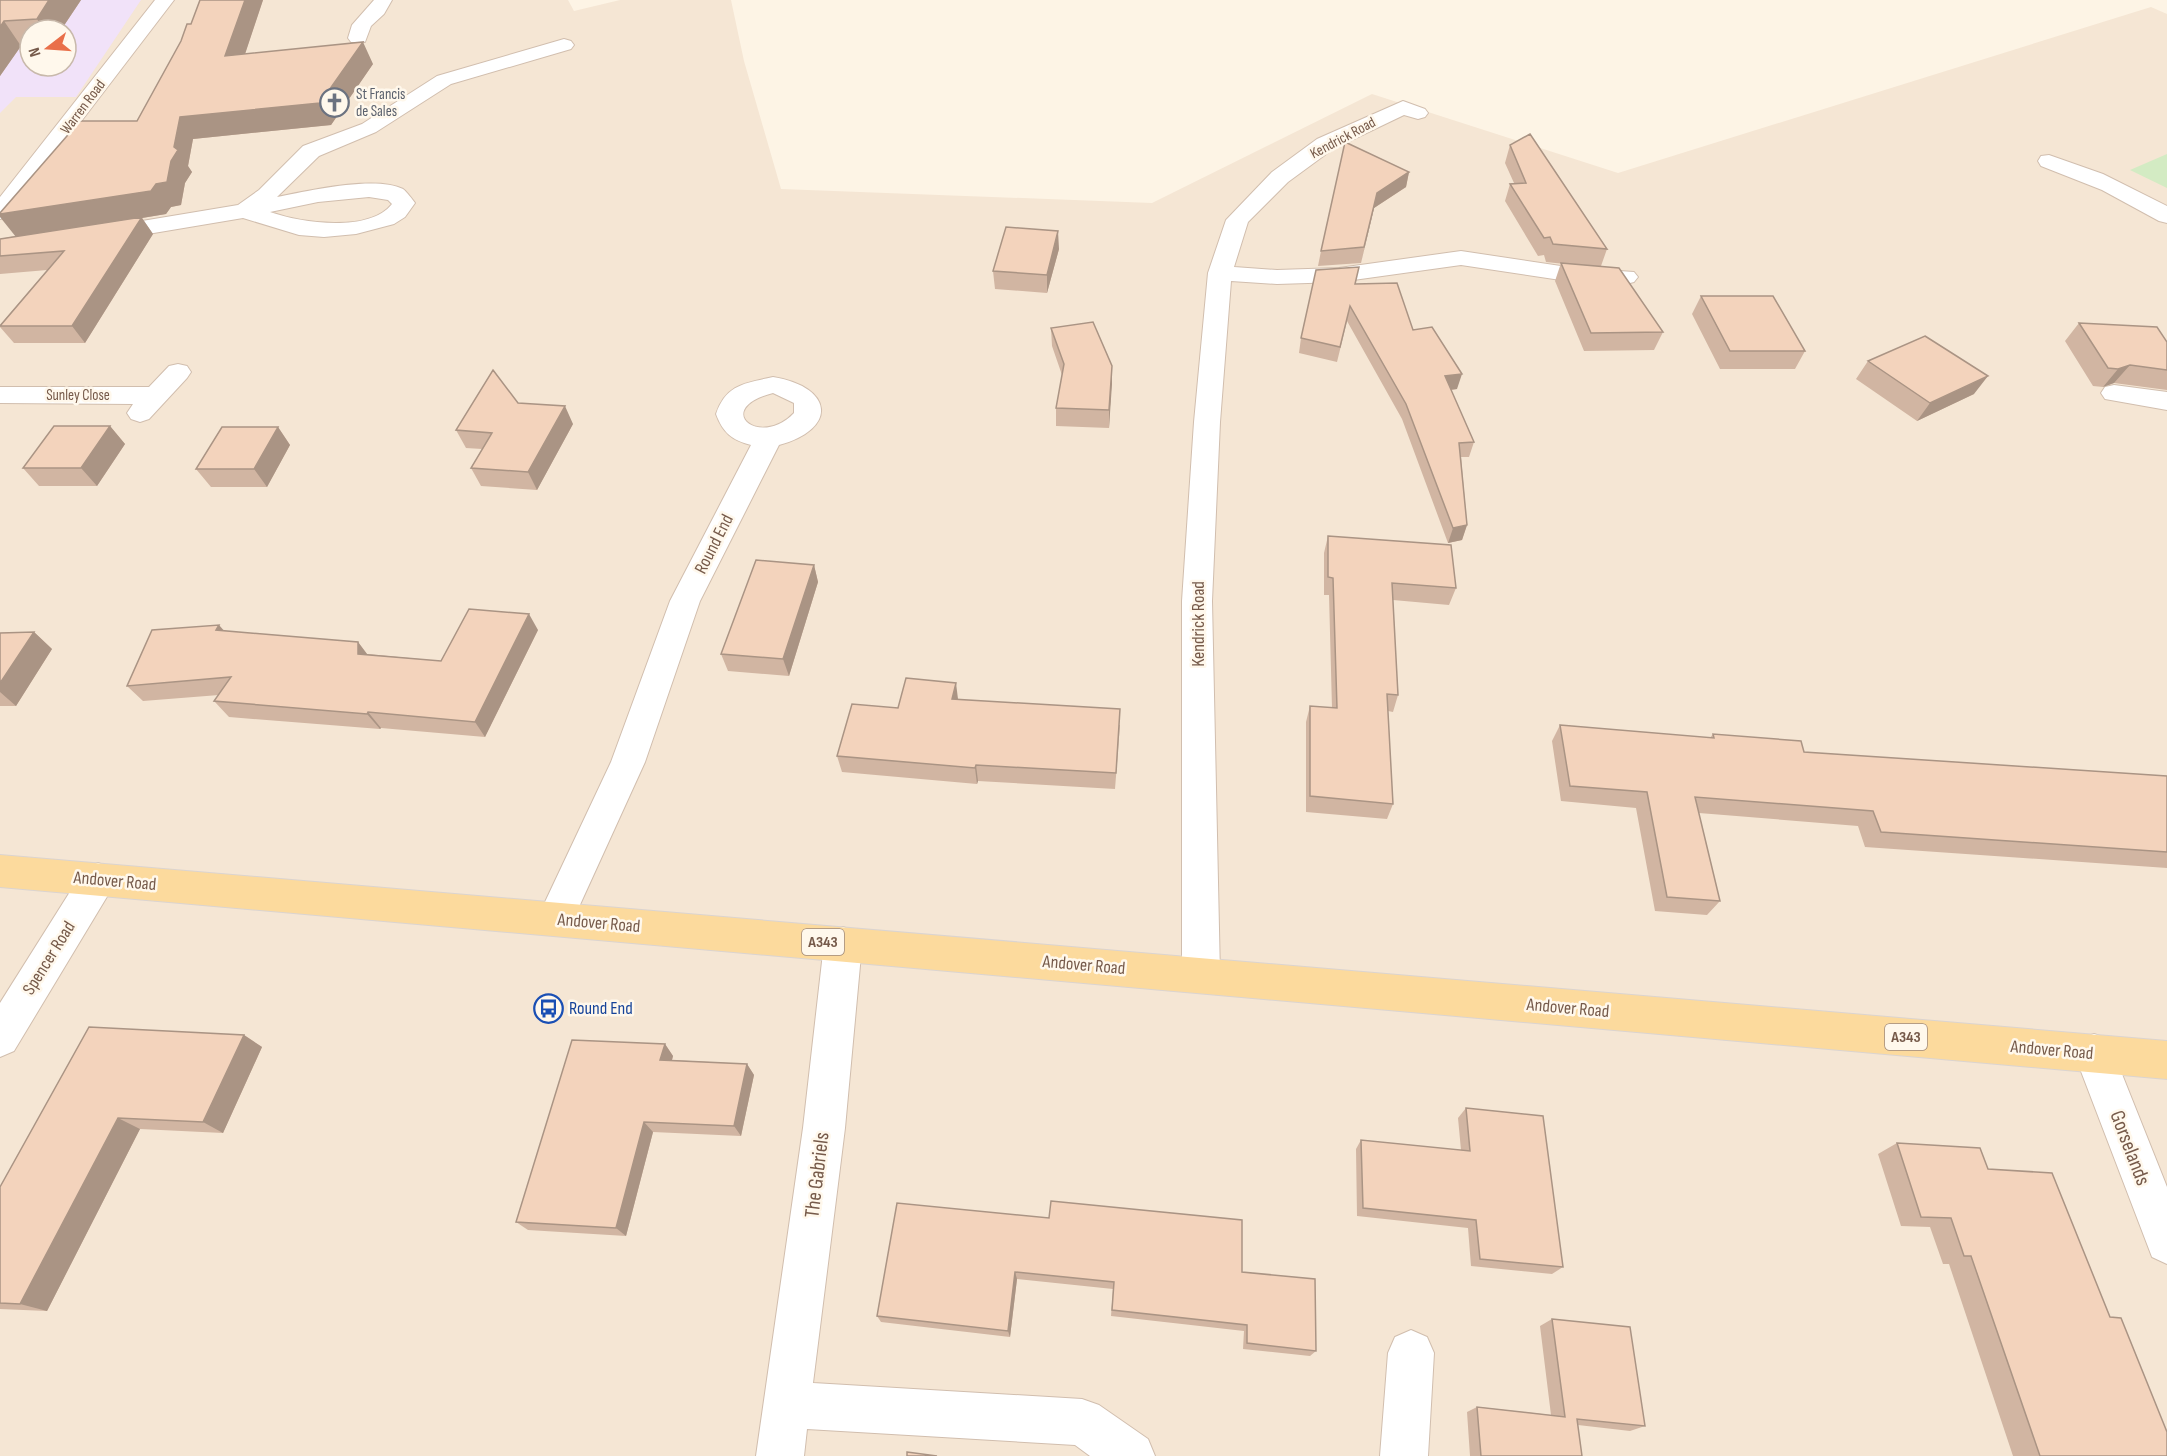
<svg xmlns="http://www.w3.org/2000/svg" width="2167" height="1456" font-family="'Sofia Sans Condensed',sans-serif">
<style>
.residential{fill:#f5e6d4;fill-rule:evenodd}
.education{fill:#f1e2f9;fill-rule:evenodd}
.green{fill:#d3ebc3}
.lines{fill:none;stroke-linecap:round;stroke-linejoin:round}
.minor-casing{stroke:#d1beae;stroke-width:2}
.major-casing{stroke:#dbd4d0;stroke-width:2}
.minor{fill:#fff;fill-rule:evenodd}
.major{fill:#fcda9d;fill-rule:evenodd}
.wall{fill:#d1b5a2}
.shaded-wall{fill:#aa9484}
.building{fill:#f3d3bc;stroke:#aa9484;stroke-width:1.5}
.labels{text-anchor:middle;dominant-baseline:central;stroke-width:5;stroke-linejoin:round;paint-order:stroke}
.far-worship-label{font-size:15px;fill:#5b616d;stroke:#fff8ec;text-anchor:start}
.far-street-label{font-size:15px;fill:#765a4a;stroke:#fff8ec}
.shield{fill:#fff8ec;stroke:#9f897b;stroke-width:1.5}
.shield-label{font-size:16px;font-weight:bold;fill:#765a4a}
.street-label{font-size:18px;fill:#765a4a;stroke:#fff8ec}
.transit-label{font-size:18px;fill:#164399;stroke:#fff8ec;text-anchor:start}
.near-street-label{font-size:21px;fill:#765a4a;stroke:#fff8ec}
</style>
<rect width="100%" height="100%" fill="#fdf4e5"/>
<path class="residential" d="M0 0H568L574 11 620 0H731L744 61 781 189 1152 203 1372 94 1618 173 2151 7 2167 14V1456H0ZM30 30H66V66H30Z"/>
<path class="education" d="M0 0H141L76 97H16L0 113ZM30 30H66V66H30Z"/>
<path class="green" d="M2167 154V188L2130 170Z"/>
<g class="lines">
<defs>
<path id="minor" d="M155 0H174L8 217 0 219V197Z
M374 0H392L384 14 371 26 365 42H351L348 38 352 25Z
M564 39 571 41 574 45 571 49 451 84 376 132 319 156 277 197C307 191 376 175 403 189 407 192 412 199 415 203L405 217 394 224 356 234 324 237 299 235 243 218 106 241 98 239 94 234 98 229 106 227 238 205 259 190 303 146 362 124 437 76ZM369 197 388 200 392 204C369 233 301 223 270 212L318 202Z
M1403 101 1425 109 1428 113 1425 117 1418 119 1404 115 1333 149 1288 182 1248 222 1234 267 1277 270 1339 268 1461 251 1574 268 1634 272 1638 277 1634 282 1626 284 1574 282 1461 265 1339 282 1277 284 1231 281 1220 422 1212 601 1220 975 1214 987 1201 993 1188 987 1182 975V601L1194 422 1208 273 1226 220 1272 172 1317 139Z
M2049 155 2103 174 2167 206V223L2159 221 2102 190 2041 166 2038 161 2041 156Z
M178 364 187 366 191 372 187 378 149 419 140 422 131 419 127 413 133 404 0 403V387H149L169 366Z
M773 377C834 387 838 429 779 445L700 601 645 762 568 931 555 936 542 931 537 919 611 762 670 601 751 445C732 440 723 433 716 414 726 384 746 383 773 377ZM773 393 794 403V413C760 449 711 409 773 393Z
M2114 385 2167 392V410L2105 399 2101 393 2105 387Z
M98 863 111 868 116 879 111 890 14 1051 0 1057V1003L85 868Z
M843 927 856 932 862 944 845 1128 813 1383 1082 1399 1099 1405 1148 1439 1155 1456H1090L1075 1445 807 1429 804 1456H756L803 1128 824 944 830 932Z
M2094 1034 2108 1039 2167 1187V1264L2152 1257 2074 1053 2080 1039Z
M1411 1330 1427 1337 1434 1353 1428 1456H1380L1388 1353 1395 1337Z"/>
<path id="major" d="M0 855 2167 1041V1079L0 887Z"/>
</defs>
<use href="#minor" class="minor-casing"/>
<use href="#major" class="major-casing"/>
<use href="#minor" class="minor"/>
<use href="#major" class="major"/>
</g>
<path class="wall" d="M0 0H81L61 30H30V45L21 46 0 76Z
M200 0H263L245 54 373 64 331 125 193 139 188 166 192 172 185 183 181 205 171 207 166 214 142 218 153 234 85 343H14L0 327V325L47 270 0 274V239L15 236 137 121 191 24Z
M1510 145 1607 249 1601 266 1663 332 1654 350 1584 351 1555 281 1561 263 1565 264 1546 262 1544 255 1538 256 1505 201 1510 184 1514 183 1505 163Z
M1409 172 1406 187 1374 208 1361 263 1318 266 1321 251Z
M1059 249 1047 293 995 289 993 271Z
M1356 284 1413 330 1457 389 1451 390 1474 442 1469 457H1461L1467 525 1462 540 1448 543 1402 419 1347 321 1337 362 1299 353 1301 338Z
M1701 296 1805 351 1795 369H1720L1692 314Z
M2079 323 2167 342V390L2114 383 2103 387 2093 386 2065 341Z
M1051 328 1112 366 1109 428 1056 426V408L1062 375 1052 346Z
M1868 361 1974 394 1917 421 1856 379Z
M518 403 573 424 537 490 481 486 471 468 482 449 466 448 456 430Z
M110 426 125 444 97 486H39L23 468Z
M278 427 290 445 267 487H211L196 469Z
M1328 536 1456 588 1449 605 1393 600 1398 695 1393 712 1388 711 1393 804 1387 819 1306 812V722L1310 706 1332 708 1329 595H1324V553Z
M814 565 818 582 789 676 728 671 721 654Z
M538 630 485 737 381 728 380 729 229 717 214 701 219 695 143 701 127 686 224 631 358 642 367 654 441 661Z
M34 632 52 649 16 706H0V633Z
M898 708 1120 725 1115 789 978 781 977 784 842 772 837 756Z
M1560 725 1710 738 1713 734 1804 752 2167 776V868L1865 847 1858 826 1699 813 1720 901 1707 915 1655 911 1636 808 1561 801 1552 741Z
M244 1035 262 1047 223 1133 140 1129 47 1311 0 1309V1187Z
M665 1044 673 1056 672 1060 747 1064 754 1075 741 1136 653 1132 626 1236 528 1230 516 1222Z
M1466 1108 1563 1267 1552 1274 1471 1266 1468 1228 1357 1216 1356 1149 1361 1140 1461 1150 1458 1118Z
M1897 1143 1988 1169 2110 1317 2167 1456H2013L1949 1264H1943L1930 1227 1901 1226 1878 1154Z
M897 1203 1242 1272 1316 1351 1310 1356 1243 1349 1244 1331 1111 1316 1113 1289 1017 1279 1010 1337 881 1322 877 1316Z
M1552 1319 1645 1426 1630 1431 1578 1425 1582 1456H1470L1467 1412 1477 1407 1551 1415 1540 1326Z"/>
<path class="shaded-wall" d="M49 0H81L61 30H44L37 19Z
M245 0H263L237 78 225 56Z
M4 21 21 46 0 76V27Z
M363 42 373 64 331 125 193 139 188 166 192 172 185 183 181 205 171 207 166 214 142 218 153 234 85 343 72 326 141 218 16 237 0 217V214L174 147 180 117Z
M1409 172 1406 187 1374 208 1361 263 1377 193Z
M1058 231 1059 249 1047 293V275Z
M2130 365 2114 383 2103 387 2118 369Z
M1112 366V384L1109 428V410Z
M1462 374 1457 389 1440 391 1445 376Z
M1988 376 1974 394 1917 421 1930 403Z
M565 406 573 424 537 490 528 472Z
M110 426 125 444 97 486 81 468Z
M278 427 290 445 267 487 254 469Z
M1467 525 1462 540 1448 543 1453 528Z
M814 565 818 582 789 676 783 659Z
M529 614 538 630 485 737 475 722Z
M219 625 233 641 216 630Z
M34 632 52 649 16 706 0 692V683Z
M358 642 370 658 358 654Z
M956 683 958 699H952Z
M368 712 381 728 380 729 367 714Z
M976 765 978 781 977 784 975 768Z
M244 1035 262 1047 223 1133 203 1122Z
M665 1044 673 1056 669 1071 660 1060Z
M747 1064 754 1075 741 1136 734 1126Z
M118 1118 140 1129 47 1311 20 1304Z
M644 1122 653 1132 626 1236 616 1228Z
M1015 1272 1017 1279 1010 1337 1008 1331Z"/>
<path class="building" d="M0 0H49L37 19 4 21 0 27Z
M200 0H245L225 56 363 42 320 103 180 117 174 147 178 150 171 161 167 182 156 184 151 191 0 214V213L80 121H137L181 41 187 24H191Z
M1530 134 1607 249 1553 244 1550 237 1544 238 1510 184 1526 183 1510 145Z
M1345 142 1409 172 1377 193 1364 247 1321 251Z
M142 217 72 326H0L64 251 0 256V239Z
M1006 227 1058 231 1047 275 993 271Z
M1561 263 1619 268 1663 332 1591 333Z
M1359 267 1355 284 1397 283 1413 330 1432 327 1462 374 1445 376 1474 442 1459 443 1467 525 1453 528 1406 404 1350 306 1340 347 1301 338 1316 270Z
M1701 296H1773L1805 351H1730Z
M1093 322 1112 366 1109 410 1056 408 1064 364 1051 328Z
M2079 323 2157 327 2167 342V370L2130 365 2118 369 2108 368Z
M1925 336 1988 376 1930 403 1868 361Z
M493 370 518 403 565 406 528 472 471 468 492 433 456 430Z
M54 426H110L81 468H23Z
M222 427H278L254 469H196Z
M1328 536 1451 545 1456 588 1392 583 1398 695 1387 694 1393 804 1310 796V706L1337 708 1333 578 1328 577Z
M756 560 814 565 783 659 721 654Z
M469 609 529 614 475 722 368 712 367 714 214 701 231 677 127 686 152 630 219 625 216 630 358 642V654L441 661Z
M34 632 0 683V633Z
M906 678 956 683 952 699 1120 709 1116 773 976 765 975 768 837 756 852 704 898 708Z
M1560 725 1714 738 1713 734 1801 741 1804 752 2167 776V852L1881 832 1873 811 1695 797 1720 901 1667 897 1647 792 1570 786Z
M89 1027 244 1035 203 1122 118 1118 20 1304 0 1303V1187Z
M572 1040 665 1044 660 1060 747 1064 734 1126 644 1122 616 1228 516 1222Z
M1466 1108 1543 1116 1563 1267 1480 1259 1476 1220 1363 1208 1361 1140 1470 1151Z
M1897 1143 1980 1148 1988 1169 2052 1173 2110 1317 2121 1318 2167 1432V1456H2040L1971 1256H1964L1951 1218 1921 1217Z
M1051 1201 1242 1220V1272L1315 1279 1316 1351 1247 1343V1325L1112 1310 1114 1282 1015 1272 1008 1331 877 1316 897 1203 1049 1218Z
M1552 1319 1630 1327 1645 1426 1577 1419 1582 1456H1481L1477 1407 1565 1417Z
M907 1452 937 1456H907Z"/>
<defs>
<symbol id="church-ring" viewBox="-11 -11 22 22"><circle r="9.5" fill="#fff8ec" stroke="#6b7280" stroke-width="1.5"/><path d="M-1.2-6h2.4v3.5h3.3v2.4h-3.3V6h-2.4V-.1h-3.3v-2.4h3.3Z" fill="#6b7280"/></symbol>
<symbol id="bus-ring" viewBox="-11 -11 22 22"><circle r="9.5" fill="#fff8ec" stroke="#1a4fb4" stroke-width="1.5"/><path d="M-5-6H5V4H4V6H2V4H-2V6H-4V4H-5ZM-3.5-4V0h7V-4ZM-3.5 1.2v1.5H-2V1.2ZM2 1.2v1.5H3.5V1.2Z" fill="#1a4fb4"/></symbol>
</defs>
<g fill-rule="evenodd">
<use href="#church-ring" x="318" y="86" width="33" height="33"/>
<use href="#bus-ring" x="532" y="992" width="33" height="33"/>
</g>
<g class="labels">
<g class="far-worship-label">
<text x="356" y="94">St Francis<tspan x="356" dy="17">de Sales</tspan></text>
</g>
<g class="far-street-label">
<text transform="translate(83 107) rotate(-53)">Warren Road</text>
<text transform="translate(1343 138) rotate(-28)">Kendrick Road</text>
<text x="78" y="395">Sunley Close</text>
</g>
<g class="shield">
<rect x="802" y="929" width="42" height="26" rx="4.5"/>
<rect x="1885" y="1024" width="42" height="26" rx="4.5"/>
</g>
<g class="shield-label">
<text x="823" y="942">A343</text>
<text x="1906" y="1037">A343</text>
</g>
<g class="street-label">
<text transform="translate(714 544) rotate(-63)">Round End</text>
<text transform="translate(1198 624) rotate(-90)">Kendrick Road</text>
<text transform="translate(115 881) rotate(5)">Andover Road</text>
<text transform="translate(599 923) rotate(5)">Andover Road</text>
<text transform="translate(49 958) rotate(-58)">Spencer Road</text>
<text transform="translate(1084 965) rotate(5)">Andover Road</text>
<text transform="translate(1568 1008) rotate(5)">Andover Road</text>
<text transform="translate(2052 1050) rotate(5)">Andover Road</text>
</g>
<g class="transit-label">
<text x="569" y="1008">Round End</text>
</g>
<g class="near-street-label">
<text transform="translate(2130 1148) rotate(69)">Gorselands</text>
<text transform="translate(817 1175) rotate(-83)">The Gabriels</text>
</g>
</g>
<g transform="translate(48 48) rotate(253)"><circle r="28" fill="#fff8ec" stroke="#c8b9ab" stroke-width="1.5"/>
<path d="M0-4.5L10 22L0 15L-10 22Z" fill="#e96f49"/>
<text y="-9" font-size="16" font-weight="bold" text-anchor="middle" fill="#765a4a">N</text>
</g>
</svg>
